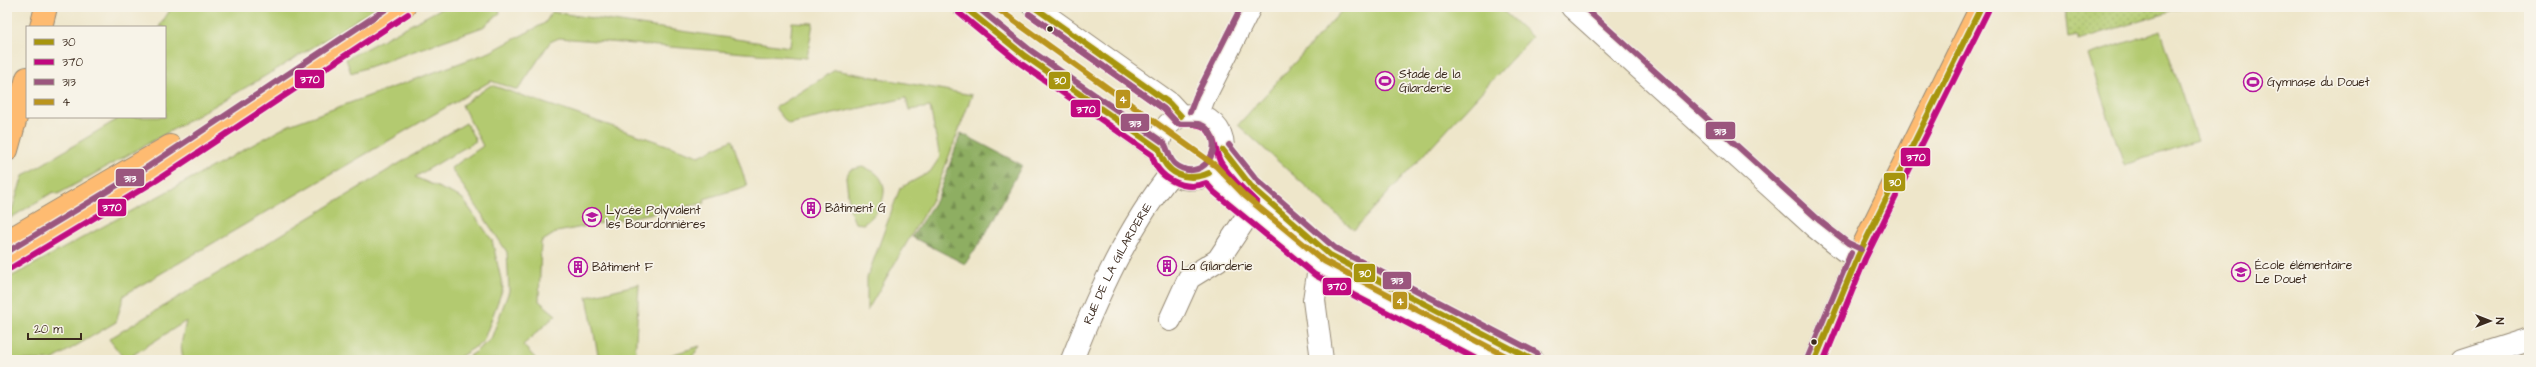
<svg xmlns="http://www.w3.org/2000/svg" width="2536" height="367" font-family="'Architects Daughter',sans-serif">
<style>
.grass{fill:#b3ca6f;stroke:#777a46}
.forest{fill:url(#forest-firs);stroke:#646c40}
.garden{fill:url(#garden-dots);stroke:#777a46}
.lines{fill:none;stroke-linecap:round;stroke-linejoin:round}
.minor-casing{stroke:#948874;stroke-width:24}
.major-casing{stroke:#948874;stroke-width:24}
.highway-casing{stroke:#948874;stroke-width:24}
.minor{stroke:#fff;stroke-width:22}
.major{stroke:#febb71;stroke-width:22}
.highway{stroke:#febb71;stroke-width:22}
.bus-1-casing{stroke:#f7f3e8;stroke-width:9}
.bus-2-casing{stroke:#f7f3e8;stroke-width:9}
.bus-3-casing{stroke:#f7f3e8;stroke-width:9}
.bus-4-casing{stroke:#f7f3e8;stroke-width:9}
.bus-1{stroke:#a7950e;stroke-width:6}
.bus-2{stroke:#c0087f;stroke-width:6}
.bus-3{stroke:#9b567e;stroke-width:6}
.bus-4{stroke:#ba941d;stroke-width:6}
.bus-dot{fill:#3b2a1e;stroke:#f7f3e8;stroke-width:1.5}
.labels{text-anchor:middle;dominant-baseline:central;stroke-width:3.5;stroke-linejoin:round;paint-order:stroke}
.poi-label{font-size:12px;fill:#3b2a1e;stroke:#f7f3e8;text-anchor:start}
.street-label{font-size:12px;fill:#3b2a1e;stroke:#f7f3e8}
.line-badge{stroke:#f7f3e8;stroke-width:1.5}
.badge-label{font-size:11px;text-anchor:middle;font-weight:bold;fill:#fff}
</style>
<defs>
<pattern id="forest-firs" width="22" height="20" patternUnits="userSpaceOnUse"><rect width="22" height="20" fill="#8eae62"/><path d="M5 1l3.5 6h-7zM16 11l3.5 6h-7z" fill="#758e50"/></pattern>
<pattern id="garden-dots" width="8" height="8" patternUnits="userSpaceOnUse"><rect width="8" height="8" fill="#b3ca6f"/><path d="M2 2h.1M6 6h.1" fill="none" stroke="#93a45b" stroke-width="1.8" stroke-linecap="round"/></pattern>
</defs>
<rect width="100%" height="100%" fill="#f7f3e8"/>
<filter id="ink" filterUnits="userSpaceOnUse"><feTurbulence type="fractalNoise" baseFrequency=".025" numOctaves="2"/><feDisplacementMap in="SourceGraphic" scale="8" xChannelSelector="R" yChannelSelector="G"/><feConvolveMatrix kernelMatrix="1 2 1 2 8 2 1 2 1" color-interpolation-filters="sRGB"/></filter>
<filter id="wash" filterUnits="userSpaceOnUse"><feTurbulence type="fractalNoise" baseFrequency=".012" numOctaves="4" result="noise"/><feDisplacementMap in="SourceGraphic" scale="16" xChannelSelector="R" yChannelSelector="G"/><feGaussianBlur stdDeviation="0.9" result="paint"/><feColorMatrix in="noise" values="0 0 0 0 0 0 0 0 0 0 0 0 0 0 0 0 0 1.4 0 .05"/><feComposite in="paint" operator="in"/></filter>
<g filter="url(#wash)">
<rect width="100%" height="100%" fill="#eee6ca"/>
<path class="grass" d="M172 7H377C273 74 166 134 58 194L53 192 9 219 23 176 116 120 117 117H165V27H159Z
M444 7H499L500 13 483 27 351 73 346 59Z
M1345 7H1499L1532 37 1354 230 1238 125Z
M552 12 790 47 792 22 813 23 807 58 559 38 550 42 518 90 491 81 124 295 116 322 52 360H7V279L289 125 490 52 545 23Z
M2161 31 2197 141 2124 165 2088 55Z
M835 70 972 95 934 196 867 311V278L900 188 930 172 940 157 930 107 909 110 906 98 788 124 775 108Z
M491 85 699 156 732 140 747 186 704 199 705 203 557 232 541 242 539 301 556 315 523 345 537 360H465L491 339 509 291 507 252 451 168 483 146 462 105Z
M466 123 476 141 415 177 462 198 492 240 503 288 483 342 455 360H183L181 345 186 321 125 360 109 339Z
M862 167C896 175 886 210 863 224L855 223 850 211 846 177 850 170Z
M639 284 635 360H599L587 297Z
M700 346 690 360H654Z"/>
<path class="forest" d="M961 133 1022 165 985 235 965 264 912 237 938 197Z"/>
<path class="garden" d="M2077 7H2186L2078 40V36L2068 38 2065 10Z"/>
</g>
<g filter="url(#ink)">
<g class="lines">
<defs>
<g id="minor">
<path d="M964 7 1025 56 1152 146 1159 149"/>
<path d="M1034 7 1169 103 1181 116"/>
<path d="M1572 7 1815 227 1844 250 1858 256"/>
<path d="M1198 115 1203 100 1250 7"/>
<circle cx="1191" cy="147" r="32"/>
<path d="M1223 150 1251 186 1330 255 1533 360"/>
<path d="M1209 173 1219 186 1319 268 1495 360"/>
<path d="M1319 268 1314 300 1322 360"/>
<path d="M1170 320 1189 278 1218 260 1250 212"/>
<path id="s1" d="M1072 360C1098 294 1128 227 1172 172"/>
<path d="M2463 360 2529 339"/>
</g>
<path id="major" d="M41 27 46 7
M277 91 404 7
M7 150 27 78
M1815 360 1858 256 1981 7"/>
<path id="highway" d="M7 241 170 146
M7 261 153 173 277 91"/>
</defs>
<use href="#minor" class="minor-casing"/>
<use href="#major" class="major-casing"/>
<use href="#highway" class="highway-casing"/>
<use href="#minor" class="minor"/>
<use href="#major" class="major"/>
<use href="#highway" class="highway"/>
<defs>
<path id="bus-1" d="M964 7 1025 56 1159 149
M1034 7 1169 103 1181 116
M1159 149C1165 174 1186 183 1209 173
M1223 150 1251 186 1330 255 1533 360
M1815 360 1858 256 1981 7"/>
<path id="bus-2" d="M959 13 1020 63 1152 155C1157 178 1184 192 1206 183L1214 192 1315 275 1478 360
M1029 14 1164 109 1177 123C1186 126 1195 121 1204 127 1216 135 1214 151 1221 163 1231 178 1243 190 1257 202
M11 268 157 180 408 14
M1824 360 1865 259 1988 11"/>
<path id="bus-3" d="M977 7 1030 50 1164 143C1169 150 1168 158 1175 164 1201 185 1227 147 1206 128 1198 120 1187 126 1177 123L1164 109 1029 14
M1584 7 1820 221 1848 243 1861 249
M1190 112 1196 96 1241 7
M1229 145 1257 180 1335 248 1537 353
M7 252 149 166 389 7
M1808 357 1851 253"/>
<path id="bus-4" d="M995 7 1216 166 1245 196 1324 261 1513 360"/>
</defs>
<use href="#bus-1" class="bus-1-casing"/>
<use href="#bus-2" class="bus-2-casing"/>
<use href="#bus-3" class="bus-3-casing"/>
<use href="#bus-4" class="bus-4-casing"/>
<use href="#bus-1" class="bus-1"/>
<use href="#bus-2" class="bus-2"/>
<use href="#bus-3" class="bus-3"/>
<use href="#bus-4" class="bus-4"/>
</g>
</g>
<defs>
<symbol id="stadium-ring" viewBox="-11 -11 22 22"><circle r="9.5" fill="#f7f3e8" stroke="#b5179e" stroke-width="1.5"/><path d="M0-5a6.5 5 0 1 0 0 10a6.5 5 0 1 0 0-10ZM-3.5-1.8h7v3.6h-7Z" fill="#b5179e"/></symbol>
<symbol id="building-ring" viewBox="-11 -11 22 22"><circle r="9.5" fill="#f7f3e8" stroke="#b5179e" stroke-width="1.5"/><path d="M-4-6H4V6H1V3H-1V6H-4ZM-2.5-4.3h1.7v1.8h-1.7ZM.8-4.3h1.7v1.8H.8ZM-2.5-1h1.7V.8h-1.7ZM.8-1h1.7V.8H.8Z" fill="#b5179e"/></symbol>
<symbol id="school-ring" viewBox="-11 -11 22 22"><circle r="9.5" fill="#f7f3e8" stroke="#b5179e" stroke-width="1.5"/><path d="M0-5L7-2L0 1L-7-2ZM-4 1L0 2.5L4 1V4Q0 6-4 4Z" fill="#b5179e"/></symbol>
</defs>
<g fill-rule="evenodd">
<use href="#stadium-ring" x="1374" y="70" width="22" height="22"/>
<use href="#stadium-ring" x="2242" y="71" width="22" height="22"/>
<use href="#building-ring" x="800" y="197" width="22" height="22"/>
<use href="#school-ring" x="581" y="206" width="22" height="22"/>
<use href="#building-ring" x="1156" y="255" width="22" height="22"/>
<use href="#building-ring" x="567" y="256" width="22" height="22"/>
<use href="#school-ring" x="2230" y="261" width="22" height="22"/>
</g>
<g class="bus-dot">
<circle cx="1050" cy="29" r="3.5"/>
<circle cx="1814" cy="342" r="3.5"/>
</g>
<g class="labels">
<g class="poi-label">
<text x="1399" y="74">Stade de la<tspan x="1399" dy="14">Gilarderie</tspan></text>
<text x="2267" y="82">Gymnase du Douet</text>
<text x="825" y="208">Bâtiment G</text>
<text x="606" y="210">Lycée Polyvalent<tspan x="606" dy="14">les Bourdonnières</tspan></text>
<text x="2255" y="265">École élémentaire<tspan x="2255" dy="14">Le Douet</tspan></text>
<text x="1181" y="266">La Gilarderie</text>
<text x="592" y="267">Bâtiment F</text>
</g>
<g class="street-label">
<text stroke="none"><textPath href="#s1" startOffset="107">RUE DE LA GILARDERIE</textPath></text>
</g>
</g>
<g class="line-badge">
<rect x="294" y="69" width="31" height="20" rx="4" fill="#c0087f"/>
<rect x="1048" y="71" width="23" height="19" rx="4" fill="#a7950e"/>
<rect x="1115" y="89" width="16" height="20" rx="4" fill="#ba941d"/>
<rect x="1070" y="99" width="31" height="19" rx="4" fill="#c0087f"/>
<rect x="1120" y="113" width="30" height="19" rx="4" fill="#9b567e"/>
<rect x="1705" y="121" width="31" height="19" rx="4" fill="#9b567e"/>
<rect x="1900" y="147" width="31" height="20" rx="4" fill="#c0087f"/>
<rect x="115" y="168" width="30" height="19" rx="4" fill="#9b567e"/>
<rect x="1883" y="172" width="23" height="20" rx="4" fill="#a7950e"/>
<rect x="97" y="198" width="30" height="19" rx="4" fill="#c0087f"/>
<rect x="1353" y="263" width="23" height="20" rx="4" fill="#a7950e"/>
<rect x="1382" y="271" width="30" height="19" rx="4" fill="#9b567e"/>
<rect x="1322" y="277" width="30" height="19" rx="4" fill="#c0087f"/>
<rect x="1392" y="291" width="16" height="19" rx="4" fill="#ba941d"/>
</g>
<g class="badge-label">
<text x="310" y="83">370</text>
<text x="1060" y="84">30</text>
<text x="1123" y="103">4</text>
<text x="1086" y="113">370</text>
<text x="1135" y="127">313</text>
<text x="1720" y="135">313</text>
<text x="1916" y="161">370</text>
<text x="130" y="182">313</text>
<text x="1895" y="186">30</text>
<text x="112" y="211">370</text>
<text x="1365" y="277">30</text>
<text x="1397" y="284">313</text>
<text x="1337" y="290">370</text>
<text x="1400" y="305">4</text>
</g>
<rect width="2536" height="367" fill="none" stroke="#f7f3e8" stroke-width="24"/>
<rect x="26" y="26" width="140" height="92" fill="#f7f3e8" stroke="#aca397"/>
<rect x="34" y="39" width="20" height="6" fill="#a7950e" stroke="#aca397"/>
<text x="62" y="46" font-size="12" fill="#3b2a1e">30</text>
<rect x="34" y="59" width="20" height="6" fill="#c0087f" stroke="#aca397"/>
<text x="62" y="66" font-size="12" fill="#3b2a1e">370</text>
<rect x="34" y="79" width="20" height="6" fill="#9b567e" stroke="#aca397"/>
<text x="62" y="86" font-size="12" fill="#3b2a1e">313</text>
<rect x="34" y="99" width="20" height="6" fill="#ba941d" stroke="#aca397"/>
<text x="62" y="106" font-size="12" fill="#3b2a1e">4</text>
<g transform="translate(2490 321) rotate(90)" stroke="#f7f3e8" stroke-width="3" paint-order="stroke">
<path d="M0-3L7 15L0 10L-7 15Z" fill="#3b2a1e"/>
<text y="-6" font-size="11" font-weight="bold" text-anchor="middle" fill="#3b2a1e">N</text>
</g>
<path d="M28 333v6h53v-6" fill="none" stroke="#3b2a1e" stroke-width="2"/>
<text x="34" y="333" font-size="12" fill="#3b2a1e" stroke="#f7f3e8" stroke-width="3" paint-order="stroke">20 m</text>
</svg>
